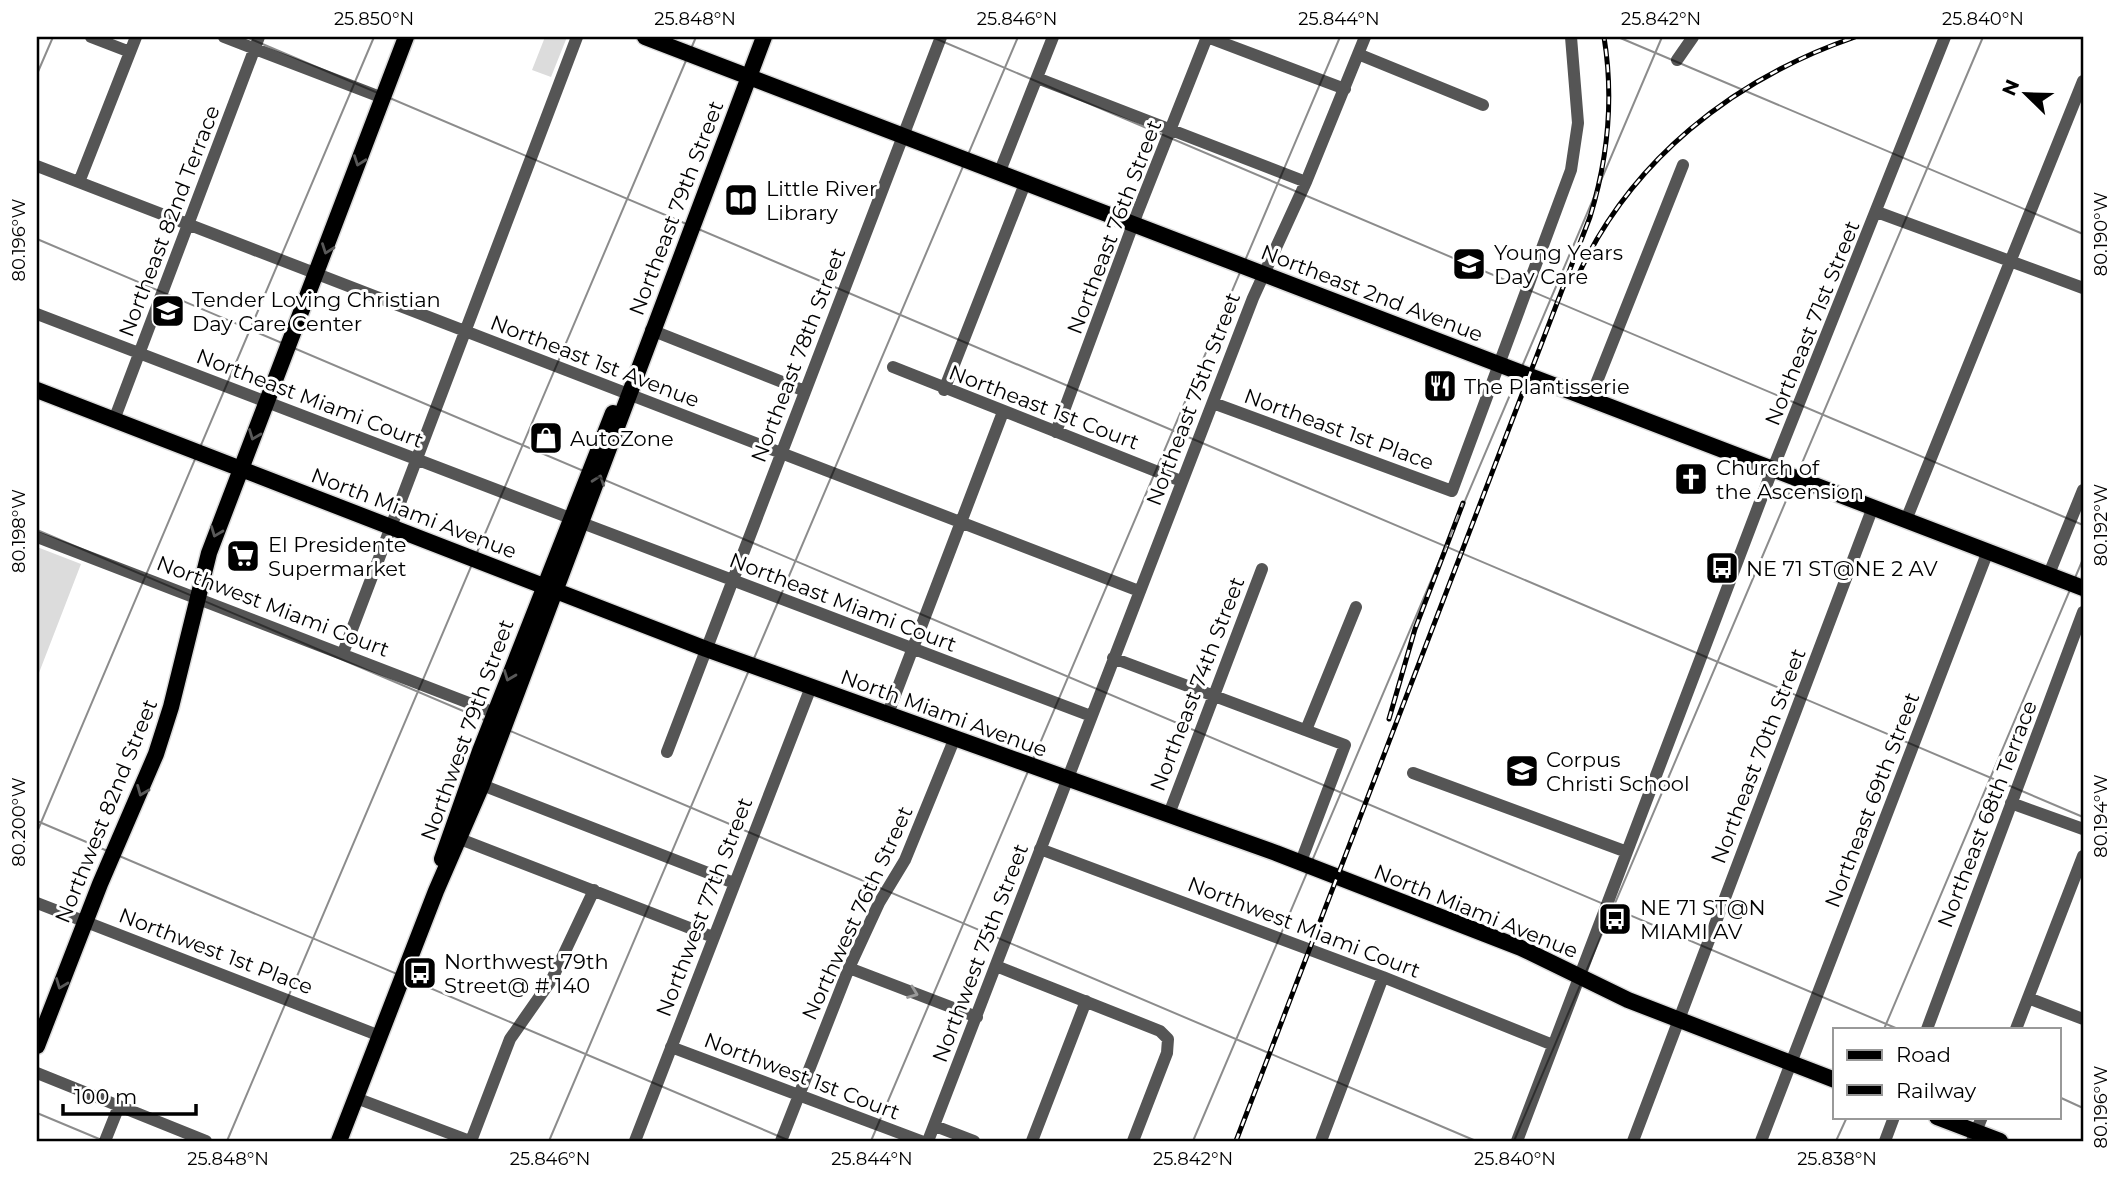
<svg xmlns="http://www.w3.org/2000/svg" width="2120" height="1178" font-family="Montserrat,sans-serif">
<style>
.green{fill:#dcdcdc}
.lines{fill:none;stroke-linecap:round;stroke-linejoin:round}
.major-casing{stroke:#dbdbdb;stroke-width:19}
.minor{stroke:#555;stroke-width:12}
.major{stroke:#000;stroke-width:16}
.rail-casing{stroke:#000;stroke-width:5}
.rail{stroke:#fff;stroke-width:2.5;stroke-dasharray:8;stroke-linecap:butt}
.oneway{stroke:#595959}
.oneway2{stroke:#999}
.ticks{fill:none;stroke:#000;stroke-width:2;stroke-opacity:0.45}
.labels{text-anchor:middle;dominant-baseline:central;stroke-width:6;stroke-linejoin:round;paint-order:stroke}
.poi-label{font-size:21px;fill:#000;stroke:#fff;text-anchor:start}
.street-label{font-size:21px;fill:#000;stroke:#fff}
.neatline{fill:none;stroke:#000;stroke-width:2.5}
.ticks-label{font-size:18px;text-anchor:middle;fill:#000}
</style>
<rect width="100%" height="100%" fill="#fff"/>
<path class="green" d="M545 37H567L551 77 532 70Z
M37 547 81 564 37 678Z"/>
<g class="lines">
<defs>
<path id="major" d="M645 37 2083 588
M37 390 706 649 1276 853 1521 948 1628 1000 1835 1080
M442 859 480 751 613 413
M37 1046 100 884 156 754 171 707 209 553 406 37
M1937 1117 2000 1141
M339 1141 436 891 482 785 764 37"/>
</defs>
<use href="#major" class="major-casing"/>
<path class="minor" d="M91 37 130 52
M224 37 383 98
M1207 37 1345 89
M1358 54 1483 105
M1677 60 1693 37
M1037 78 1306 182
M37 166 1139 591
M1000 171 1053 37
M79 182 136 37
M1877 212 2083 288
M37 314 570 518
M651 330 805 391
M893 367 1181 481
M944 390 1026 181
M1590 399 1683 165
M1213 403 1452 491 1571 170 1578 123 1571 37
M114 420 259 37
M1056 432 1138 211 1207 37
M1906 520 2083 81
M582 523 1091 716
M37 537 495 713
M2049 574 2083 490
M343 653 577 37
M1113 658 1345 745 1300 864
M887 716 1003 412
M1306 730 1356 607
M667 752 941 37
M1413 773 1627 852
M482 785 734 883
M2011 803 2083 829
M1169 814 1262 569
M460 839 713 937
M1040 849 1383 977 1553 1045
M37 903 380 1036
M996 966 1160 1031 1168 1039 1167 1053 1133 1141
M849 968 977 1017
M2028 998 2083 1019
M1927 1029 2083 612
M2016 1029 2083 856
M671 1047 921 1141
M37 1073 206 1141
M356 1098 470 1141
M935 1126 974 1141
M105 1141 119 1106
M471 1141 510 1039 552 979 594 890
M635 1141 811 687
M781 1141 849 968 879 903 905 860 954 740
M928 1141 1253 298 1306 182 1365 37
M1032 1141 1086 1001
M1321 1141 1383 977
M1517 1141 1768 481 1945 37
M1633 1141 1873 507
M1761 1141 1988 551
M1885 1141 1894 1117
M1972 1141 1982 1117"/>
<use href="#major" class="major"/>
<defs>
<path id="rail" d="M1576 280C1629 161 1733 79 1855 37
M1389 719 1415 629 1463 503
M1236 1141 1590 217C1608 158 1614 98 1604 37"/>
</defs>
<use href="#rail" class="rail-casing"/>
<use href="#rail" class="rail"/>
</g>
<defs><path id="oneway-chevron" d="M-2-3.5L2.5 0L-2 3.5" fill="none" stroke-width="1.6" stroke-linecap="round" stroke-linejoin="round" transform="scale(1.75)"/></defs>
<g class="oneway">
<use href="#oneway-chevron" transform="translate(359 161) rotate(110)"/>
<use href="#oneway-chevron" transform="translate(327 249) rotate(110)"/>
<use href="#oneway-chevron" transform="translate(254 435) rotate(111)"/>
<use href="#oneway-chevron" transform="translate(599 480) rotate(-70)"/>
<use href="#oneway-chevron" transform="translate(216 532) rotate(111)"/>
<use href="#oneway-chevron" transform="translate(509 676) rotate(111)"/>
<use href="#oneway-chevron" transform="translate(142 791) rotate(112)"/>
<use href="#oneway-chevron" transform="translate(61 984) rotate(111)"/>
</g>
<use class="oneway2" href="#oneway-chevron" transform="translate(913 993) rotate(21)"/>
<path class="ticks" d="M246 37 2083 817M932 37 2083 525M1618 37 2083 234M37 74 53 37M37 239 1898 1029M37 530 1476 1141M37 821 790 1141M37 832 374 37M1884 1029 2083 559M2059 1097 2083 1108M37 1113 104 1141M227 1141 696 37M549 1141 1018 37M871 1141 1340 37M1193 1141 1662 37M1514 1141 1983 37M1836 1141 1847 1117"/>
<defs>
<symbol id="library-square" viewBox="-11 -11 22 22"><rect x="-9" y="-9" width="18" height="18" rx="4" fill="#000" stroke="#fff"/><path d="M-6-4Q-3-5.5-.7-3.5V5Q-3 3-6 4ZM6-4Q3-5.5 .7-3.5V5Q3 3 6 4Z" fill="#fff"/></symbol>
<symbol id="school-square" viewBox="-11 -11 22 22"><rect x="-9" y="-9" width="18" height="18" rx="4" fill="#000" stroke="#fff"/><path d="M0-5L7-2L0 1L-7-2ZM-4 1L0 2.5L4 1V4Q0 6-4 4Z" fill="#fff"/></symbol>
<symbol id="restaurant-square" viewBox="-11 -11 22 22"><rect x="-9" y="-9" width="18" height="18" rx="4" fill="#000" stroke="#fff"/><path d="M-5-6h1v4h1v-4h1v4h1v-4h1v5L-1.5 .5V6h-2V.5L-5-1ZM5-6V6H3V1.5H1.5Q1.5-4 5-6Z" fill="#fff"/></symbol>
<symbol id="shop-square" viewBox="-11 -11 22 22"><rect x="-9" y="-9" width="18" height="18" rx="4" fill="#000" stroke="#fff"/><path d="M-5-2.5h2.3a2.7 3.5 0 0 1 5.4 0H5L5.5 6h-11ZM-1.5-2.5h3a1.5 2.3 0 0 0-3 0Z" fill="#fff"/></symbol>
<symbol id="church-square" viewBox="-11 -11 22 22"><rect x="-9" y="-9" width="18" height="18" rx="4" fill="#000" stroke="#fff"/><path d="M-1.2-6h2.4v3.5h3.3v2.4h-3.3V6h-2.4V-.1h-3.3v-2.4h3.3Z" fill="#fff"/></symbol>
<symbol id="supermarket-square" viewBox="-11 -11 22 22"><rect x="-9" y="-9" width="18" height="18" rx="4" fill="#000" stroke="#fff"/><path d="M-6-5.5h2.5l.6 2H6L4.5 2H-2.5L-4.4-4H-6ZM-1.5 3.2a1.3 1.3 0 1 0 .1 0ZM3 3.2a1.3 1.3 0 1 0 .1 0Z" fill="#fff"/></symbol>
<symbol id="bus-square" viewBox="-11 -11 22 22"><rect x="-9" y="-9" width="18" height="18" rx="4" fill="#000" stroke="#fff"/><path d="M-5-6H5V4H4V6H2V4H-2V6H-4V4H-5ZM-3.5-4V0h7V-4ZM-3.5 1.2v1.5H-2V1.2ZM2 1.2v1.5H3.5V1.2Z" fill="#fff"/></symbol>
</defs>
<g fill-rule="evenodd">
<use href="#library-square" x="722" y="181" width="38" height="38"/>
<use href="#school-square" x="1450" y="245" width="38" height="38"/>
<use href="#school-square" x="149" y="292" width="38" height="38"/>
<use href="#restaurant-square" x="1421" y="367" width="38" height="38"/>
<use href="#shop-square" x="527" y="419" width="38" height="38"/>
<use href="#church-square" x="1672" y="460" width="38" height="38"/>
<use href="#supermarket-square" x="224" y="537" width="38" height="38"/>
<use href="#bus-square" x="1703" y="549" width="38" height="38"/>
<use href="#school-square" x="1503" y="752" width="38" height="38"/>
<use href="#bus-square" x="1596" y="900" width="38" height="38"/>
<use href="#bus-square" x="401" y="954" width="38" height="38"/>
</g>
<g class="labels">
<g class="poi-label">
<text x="766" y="188">Little River<tspan x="766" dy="24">Library</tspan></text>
<text x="1494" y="252">Young Years<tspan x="1494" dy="24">Day Care</tspan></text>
<text x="192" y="299">Tender Loving Christian<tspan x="192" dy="24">Day Care Center</tspan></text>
<text x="1464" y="386">The Plantisserie</text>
<text x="570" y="438">AutoZone</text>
<text x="1716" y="467">Church of<tspan x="1716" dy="24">the Ascension</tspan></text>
<text x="268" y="544">El Presidente<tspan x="268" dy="24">Supermarket</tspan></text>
<text x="1746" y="568">NE 71 ST@NE 2 AV</text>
<text x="1546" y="759">Corpus<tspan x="1546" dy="24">Christi School</tspan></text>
<text x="1640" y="907">NE 71 ST@N<tspan x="1640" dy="24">MIAMI AV</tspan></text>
<text x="444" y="961">Northwest 79th<tspan x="444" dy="24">Street@ # 140</tspan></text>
</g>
<g class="street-label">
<text transform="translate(676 208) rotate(-69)">Northeast 79th Street</text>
<text transform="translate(169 221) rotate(-69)">Northeast 82nd Terrace</text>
<text transform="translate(1114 227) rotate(-69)">Northeast 76th Street</text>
<text transform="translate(1372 293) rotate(21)">Northeast 2nd Avenue</text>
<text transform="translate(1812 323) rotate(-68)">Northeast 71st Street</text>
<text transform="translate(798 355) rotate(-69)">Northeast 78th Street</text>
<text transform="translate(595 361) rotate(21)">Northeast 1st Avenue</text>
<text transform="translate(310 398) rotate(21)">Northeast Miami Court</text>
<text transform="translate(1193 399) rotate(-69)">Northeast 75th Street</text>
<text transform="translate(1044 407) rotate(21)">Northeast 1st Court</text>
<text transform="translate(1339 429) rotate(20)">Northeast 1st Place</text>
<text transform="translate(414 513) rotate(21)">North Miami Avenue</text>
<text transform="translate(843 602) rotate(21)">Northeast Miami Court</text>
<text transform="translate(273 606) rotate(21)">Northwest Miami Court</text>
<text transform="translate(1197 684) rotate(-69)">Northeast 74th Street</text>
<text transform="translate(944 713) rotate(20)">North Miami Avenue</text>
<text transform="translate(467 730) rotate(-70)">Northwest 79th Street</text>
<text transform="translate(1758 756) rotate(-69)">Northeast 70th Street</text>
<text transform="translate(1872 800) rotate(-69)">Northeast 69th Street</text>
<text transform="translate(106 811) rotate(-68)">Northwest 82nd Street</text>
<text transform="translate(1987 814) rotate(-69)">Northeast 68th Terrace</text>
<text transform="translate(704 907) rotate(-69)">Northwest 77th Street</text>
<text transform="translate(1476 911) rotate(22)">North Miami Avenue</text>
<text transform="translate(857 913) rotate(-65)">Northwest 76th Street</text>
<text transform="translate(1304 927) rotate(21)">Northwest Miami Court</text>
<text transform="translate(216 951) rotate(21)">Northwest 1st Place</text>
<text transform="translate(980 953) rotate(-69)">Northwest 75th Street</text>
<text transform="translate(802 1076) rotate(21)">Northwest 1st Court</text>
</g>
</g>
<rect width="2120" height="1178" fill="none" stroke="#ffffff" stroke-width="77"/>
<rect x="1833" y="1028" width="228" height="91" fill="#ffffff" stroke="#999999" stroke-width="2"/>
<rect x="1847" y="1050" width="35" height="10" fill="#000000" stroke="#999999" stroke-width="2"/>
<text x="1896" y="1062" font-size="21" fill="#000000">Road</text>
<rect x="1847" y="1085" width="35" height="10" fill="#000000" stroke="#999999" stroke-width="2"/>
<text x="1896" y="1098" font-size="21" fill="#000000">Railway</text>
<g transform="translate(2026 94) rotate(293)" stroke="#ffffff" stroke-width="5" paint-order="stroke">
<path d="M0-5L12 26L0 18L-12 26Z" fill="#000000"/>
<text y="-10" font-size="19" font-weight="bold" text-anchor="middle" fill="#000000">N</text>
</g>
<path d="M63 1104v10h133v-10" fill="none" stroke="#000000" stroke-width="3.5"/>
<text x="74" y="1104" font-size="21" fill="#000000" stroke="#ffffff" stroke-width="5" paint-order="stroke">100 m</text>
<rect x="38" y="38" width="2044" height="1102" class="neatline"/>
<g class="ticks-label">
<text x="374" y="25">25.850°N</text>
<text x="695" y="25">25.848°N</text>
<text x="1017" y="25">25.846°N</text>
<text x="1339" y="25">25.844°N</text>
<text x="1661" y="25">25.842°N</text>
<text x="1983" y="25">25.840°N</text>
<text transform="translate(2101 234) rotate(-90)" y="6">80.190°W</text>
<text transform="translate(19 240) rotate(-90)" y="6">80.196°W</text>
<text transform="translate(2101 525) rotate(-90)" y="6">80.192°W</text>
<text transform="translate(19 531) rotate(-90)" y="6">80.198°W</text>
<text transform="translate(2101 816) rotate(-90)" y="6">80.194°W</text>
<text transform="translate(19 822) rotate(-90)" y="6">80.200°W</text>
<text transform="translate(2101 1107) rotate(-90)" y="6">80.196°W</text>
<text x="228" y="1165">25.848°N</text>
<text x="550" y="1165">25.846°N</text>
<text x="872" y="1165">25.844°N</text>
<text x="1193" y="1165">25.842°N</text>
<text x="1515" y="1165">25.840°N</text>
<text x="1837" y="1165">25.838°N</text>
</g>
</svg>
